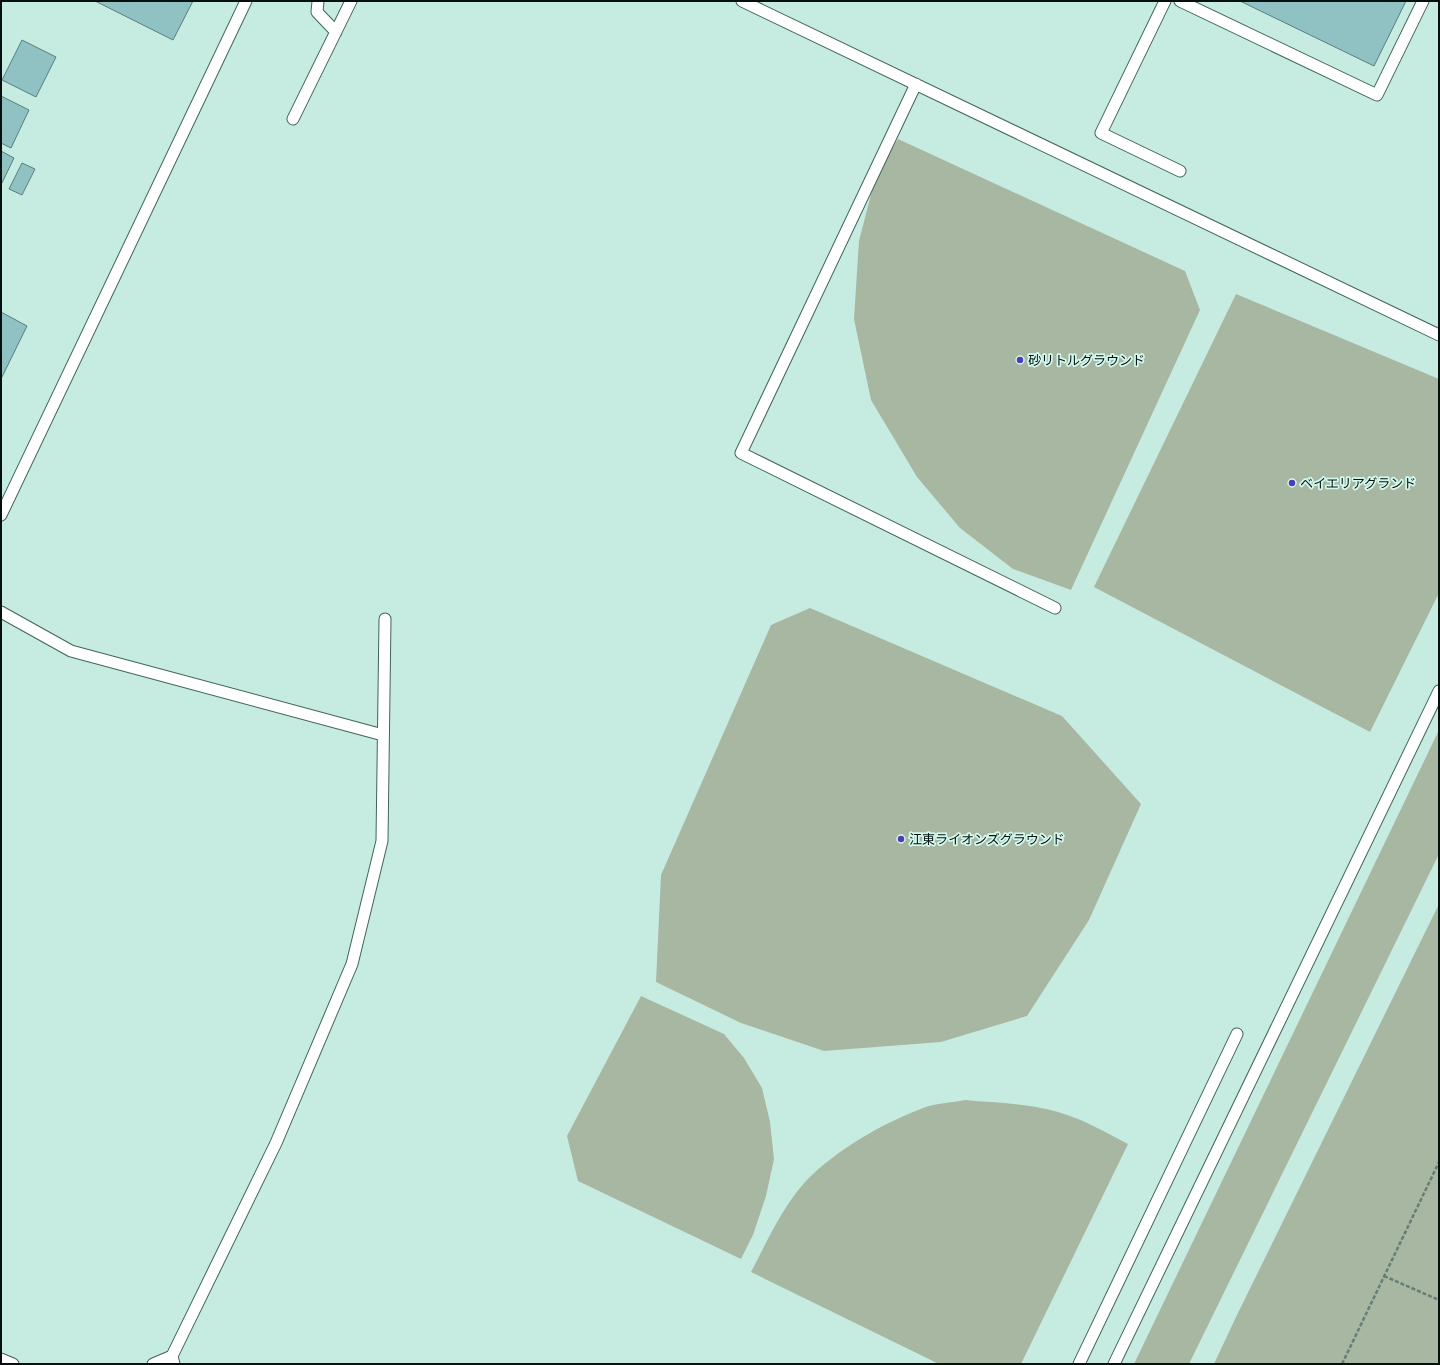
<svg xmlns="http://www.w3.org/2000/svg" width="1440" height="1365" font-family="'Golos Text','Noto Sans JP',sans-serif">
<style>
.green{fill:#a8b7a1}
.building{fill:#90c1c3;stroke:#597e7f}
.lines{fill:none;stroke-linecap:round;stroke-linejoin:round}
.service-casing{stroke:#41635b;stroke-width:13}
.path{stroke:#657e78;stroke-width:2.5;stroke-dasharray:4 2;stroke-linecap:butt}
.service{stroke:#fff;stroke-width:11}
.poi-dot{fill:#4e3eb5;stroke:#d3f9ef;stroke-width:1.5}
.labels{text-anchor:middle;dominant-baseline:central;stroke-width:3.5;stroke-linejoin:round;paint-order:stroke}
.poi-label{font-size:13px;fill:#04100d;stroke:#d3f9ef;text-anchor:start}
</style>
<rect width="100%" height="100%" fill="#c6ece2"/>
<path class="green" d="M898 139 1185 271 1200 310 1071 590 1013 569 960 528 917 477 871 400 854 319 859 241 876 175Z
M1236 294 1439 379V593L1370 732 1094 587Z
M810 608 1062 716 1141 804 1089 920 1027 1016 941 1042 824 1051 741 1023 656 982 661 875 771 625Z
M1439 730V854L1189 1364H1134Z
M1439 904V1364H1214L1236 1317Z
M641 996 724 1034 744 1058 762 1088 770 1122 774 1159 766 1196 753 1235 741 1259 578 1181 567 1136Z
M965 1100C996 1103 1028 1103 1058 1112 1083 1119 1105 1132 1128 1144L1021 1364H939L751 1272C767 1242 782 1207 806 1181 836 1150 883 1123 923 1108 936 1103 952 1103 965 1100Z"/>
<path class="building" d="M95 1H193L173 40Z
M1240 1H1406L1374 66Z
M22 40 56 57 36 97 2 80Z
M1 96 29 110 11 148 1 143Z
M1 151 14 158 2 183H1Z
M22 163 35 169 22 195 9 189Z
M1 312 27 326 1 379Z"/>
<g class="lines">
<defs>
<path id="service" d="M318 1 317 12 336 32
M742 1 1439 335
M1165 1 1101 133 1180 171
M1180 1 1377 95 1423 1
M916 84 741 453 1055 608
M293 119 351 1
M1 515 246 1
M1 612 71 651 383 735
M1 1359 13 1364
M153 1364 172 1356
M174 1364 172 1356 276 1143 352 964 382 841 385 619
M1079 1364 1237 1034
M1114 1364 1439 691"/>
</defs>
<use href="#service" class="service-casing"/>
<path class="path" d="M1384 1276 1439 1300
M1342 1364 1439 1162"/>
<use href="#service" class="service"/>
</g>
<g class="poi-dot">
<circle cx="1020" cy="360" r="4"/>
<circle cx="1292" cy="483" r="4"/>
<circle cx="901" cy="839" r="4"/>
</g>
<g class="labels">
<g class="poi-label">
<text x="1028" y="360">砂リトルグラウンド</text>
<text x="1300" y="483">ベイエリアグランド</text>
<text x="909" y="839">江東ライオンズグラウンド</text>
</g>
</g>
<rect width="1440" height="1365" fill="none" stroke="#04100d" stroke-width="4"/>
</svg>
